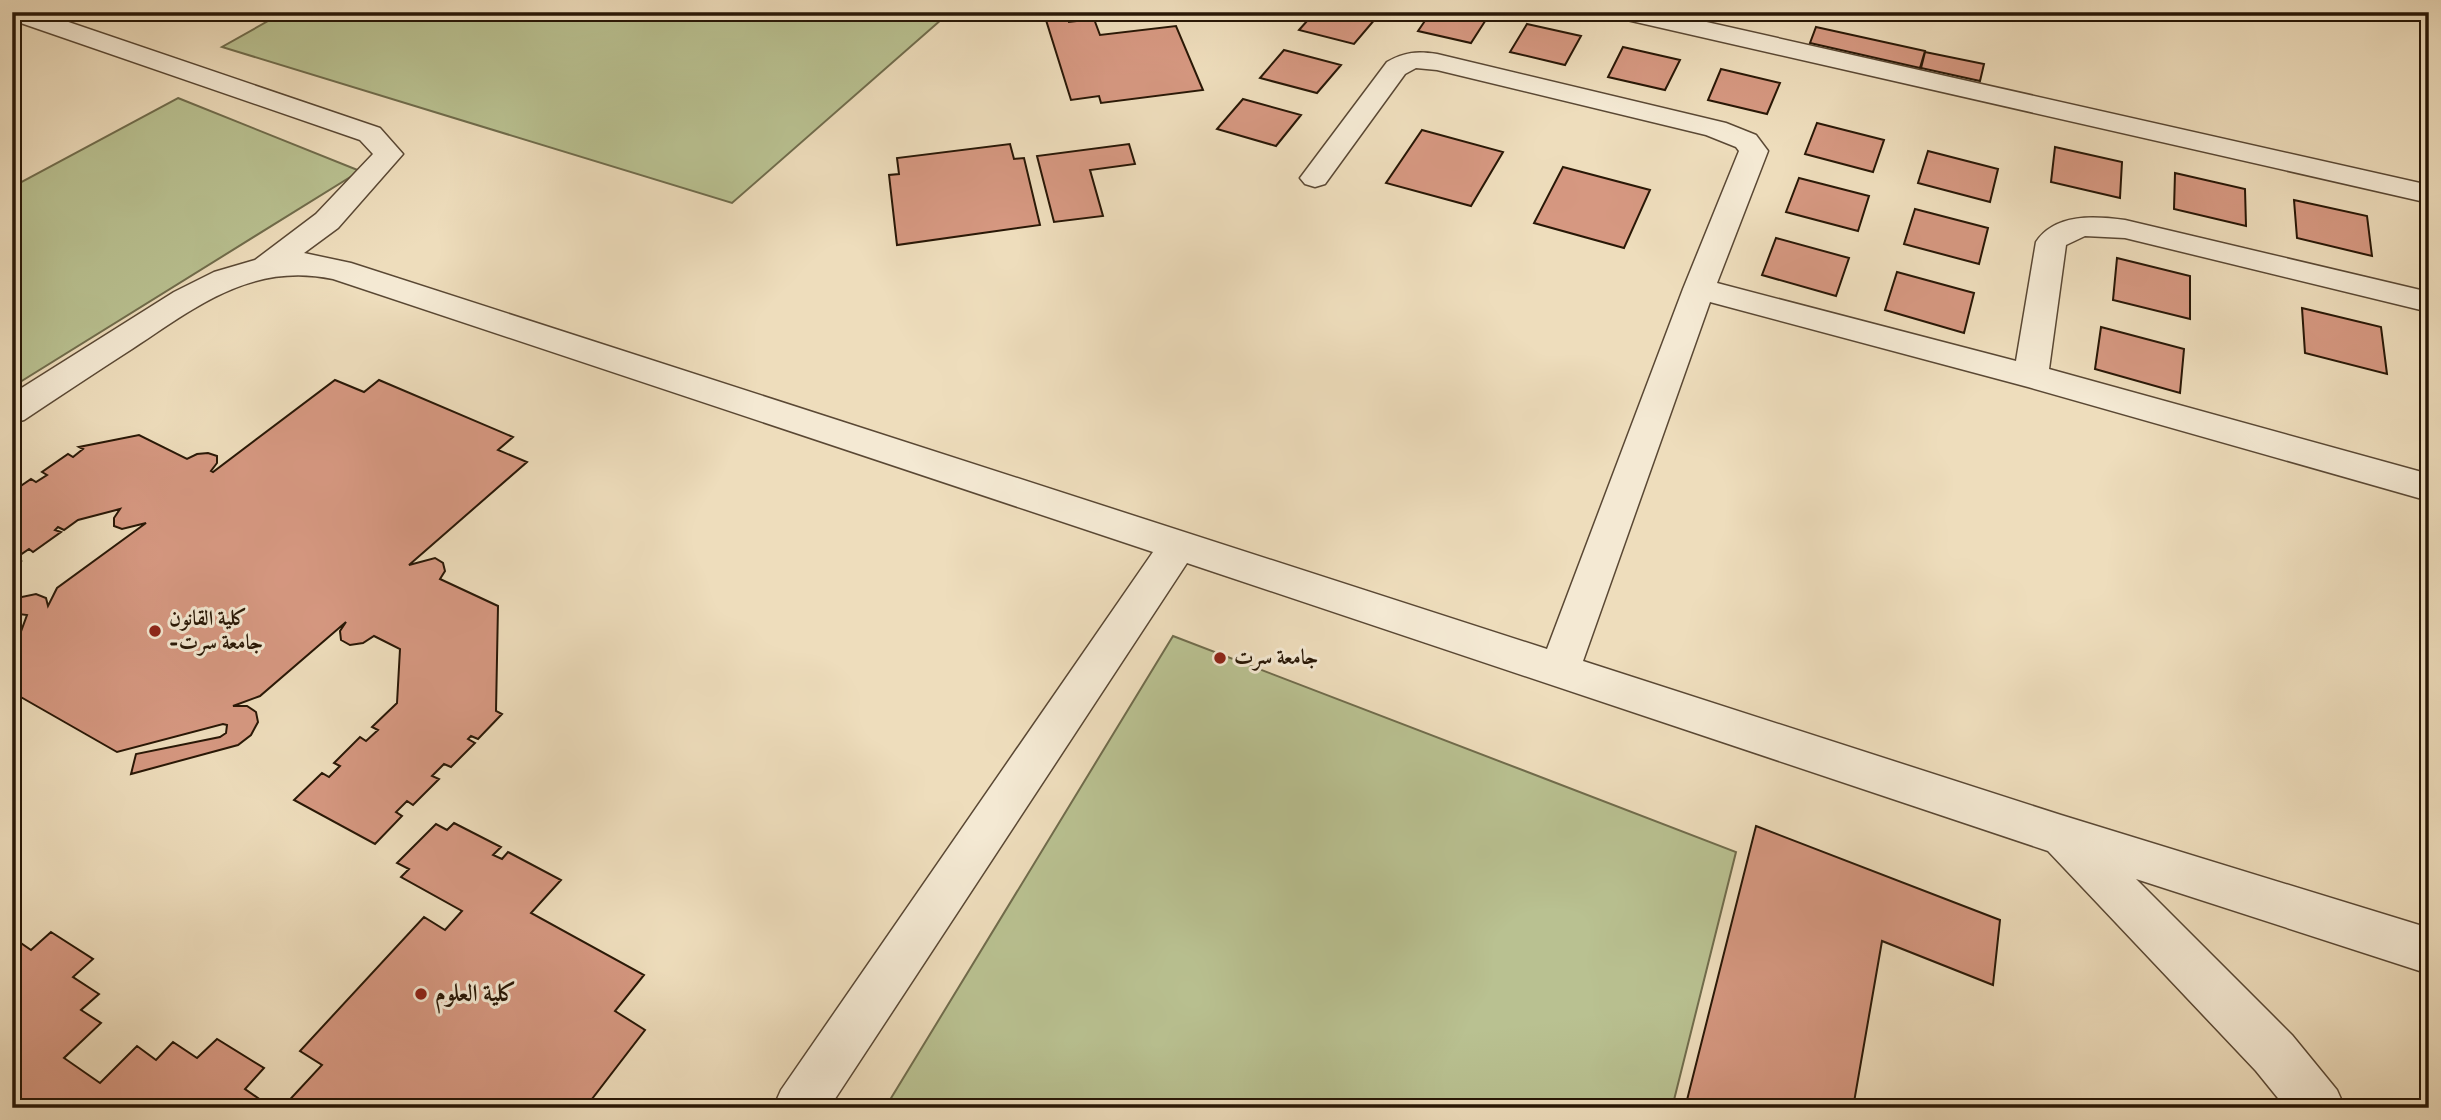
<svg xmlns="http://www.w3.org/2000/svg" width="2441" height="1120" font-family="'IM FELL English',Amiri,serif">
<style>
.green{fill:#b9c191;stroke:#706c4c;stroke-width:2}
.building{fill:#d69881;stroke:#281706;stroke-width:2}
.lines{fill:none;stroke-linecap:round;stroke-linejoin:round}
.minor-casing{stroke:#5a4834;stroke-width:3}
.minor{fill:#f4e9d3;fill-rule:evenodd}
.poi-dot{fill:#8f2418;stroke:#f4e9d3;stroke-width:2.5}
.labels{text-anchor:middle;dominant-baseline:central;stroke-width:6;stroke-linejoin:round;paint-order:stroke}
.poi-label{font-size:21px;font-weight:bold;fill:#281706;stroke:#f4e9d3;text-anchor:start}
.near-poi-label{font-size:24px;font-weight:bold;fill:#281706;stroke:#f4e9d3;text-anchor:start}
</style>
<rect width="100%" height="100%" fill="#eeddbc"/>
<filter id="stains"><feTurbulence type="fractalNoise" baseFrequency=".00286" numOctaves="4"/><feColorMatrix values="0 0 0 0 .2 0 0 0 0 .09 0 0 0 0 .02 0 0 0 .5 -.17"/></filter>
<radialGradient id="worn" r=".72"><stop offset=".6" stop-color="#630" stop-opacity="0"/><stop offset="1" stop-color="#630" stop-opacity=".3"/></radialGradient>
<path class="green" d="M284 12H950L732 203 222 47Z
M178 98 360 171 12 387V187Z
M1173 636 1736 852 1672 1108H885Z"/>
<path class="building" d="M1044 12H1143L1071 21 1069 17 1046 19Z
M1315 12H1351L1376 18 1354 44 1299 30Z
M1431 12H1476L1489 15 1471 43 1418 31Z
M1068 17 1069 22 1094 19 1100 35 1176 26 1203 90 1101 103 1099 96 1071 100 1046 20Z
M1527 24 1581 36 1565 65 1510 52Z
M1816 27 1925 51 1920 68 1810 43Z
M1623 47 1680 60 1665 90 1608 77Z
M1284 50 1341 65 1317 93 1260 78Z
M1925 52 1984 64 1980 81 1921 68Z
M1721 69 1780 83 1767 114 1708 100Z
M1243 99 1301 115 1276 146 1217 129Z
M1817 123 1884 140 1873 172 1805 154Z
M1422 130 1503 152 1471 206 1386 183Z
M1010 144 1014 159 1024 158 1040 225 897 245 889 175 899 174 897 158Z
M1129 144 1135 164 1090 170 1103 216 1054 222 1037 156Z
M2055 147 2122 162 2120 198 2051 182Z
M1928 151 1998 169 1990 202 1918 183Z
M1563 167 1650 190 1624 248 1534 223Z
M2175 173 2245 189 2246 226 2174 209Z
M1799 178 1869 196 1858 231 1786 212Z
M2294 200 2367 216 2372 256 2297 238Z
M1915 209 1988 228 1979 264 1904 244Z
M1776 238 1849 258 1836 296 1762 275Z
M2117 258 2190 276V319L2113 300Z
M1897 272 1974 293 1964 333 1885 310Z
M2302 308 2381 327 2387 374 2305 353Z
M2101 327 2184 349 2180 393 2095 369Z
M335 380 364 392 379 380 513 437 498 450 527 462 409 565 435 558 443 563 445 571 440 579 498 606 496 711 502 714 478 739 471 736 468 739 475 743 451 767 444 764 432 776 439 779 413 805 407 801 396 812 402 816 375 844 294 800 322 773 329 777 340 766 334 763 360 737 366 741 378 730 372 727 397 703 400 649 374 636 363 643 350 645 341 640 340 631 346 622 260 696 233 706H247L256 712 258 722 251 735 238 745 131 774 136 754 220 737 226 733 227 725 223 724 117 752 12 692V656L27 615 19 614 12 617V599L36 594 46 598 48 606 57 588 146 523 122 529 114 526V518L120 509 78 520 64 530 58 527 55 530 61 532 33 552 29 549 16 558 21 561 12 567V492L31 479 36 482 47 475 42 472 68 454 73 457 83 449 79 447 139 435 187 459 197 454 208 453 217 456V463L211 471 213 472Z
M454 823 501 847 493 855 502 859 508 852 561 880 531 913 644 975 615 1011 645 1030 585 1108H282L322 1065 300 1051 424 917 445 930 462 911 401 877 409 869 397 863 436 824 447 830Z
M1756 826 2000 920 1993 985 1882 941 1853 1108H1685Z
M51 932 93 959 73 977 99 994 81 1010 101 1023 64 1058 100 1083 137 1046 156 1060 173 1042 197 1058 217 1039 264 1068 245 1089 272 1108H12V937L31 950Z"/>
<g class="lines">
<defs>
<path id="minor" d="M12 12H39L380 128 403 154 338 228 304 253 351 263 1547 649 1683 289 1739 151 1736 147 1706 135 1437 70 1416 68 1405 74 1325 184 1315 187 1305 184 1300 178 1387 62C1405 52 1416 51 1437 54L1726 123 1756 135 1768 151 1717 283 2016 361 2036 242C2055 213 2095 216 2125 220L2429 292V312L2125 238 2085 236 2066 245 2049 369 2429 474V501L2028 387 1710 302 1583 661 2061 815 2429 928V974L2136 879 2292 1035 2337 1090 2345 1108H2286L2256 1071 2048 851 1187 563 829 1108H773L781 1090 1153 552 333 279C252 262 197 306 132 349 96 372 60 396 24 420L12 423V394L174 292 214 272 255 260 316 214 373 154 360 140 12 20Z
M1614 12H1662L2429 185V203L1627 20 1618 17Z"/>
</defs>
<use href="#minor" class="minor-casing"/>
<use href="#minor" class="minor"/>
</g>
<g class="poi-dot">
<circle cx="155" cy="631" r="7"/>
<circle cx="1220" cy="658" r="7"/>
<circle cx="421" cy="994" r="7"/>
</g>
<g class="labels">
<g class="poi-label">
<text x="169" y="619">كلية القانون<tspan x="169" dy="24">-جامعة سرت</tspan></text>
<text x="1234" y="658">جامعة سرت</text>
</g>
<g class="near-poi-label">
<text x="435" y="994">كلية العلوم</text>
</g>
</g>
<rect width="2441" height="1120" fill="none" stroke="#eeddbc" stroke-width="42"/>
<rect x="14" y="14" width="2413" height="1092" fill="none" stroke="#281706" stroke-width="3.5"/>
<rect x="21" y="21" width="2399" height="1078" fill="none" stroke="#281706" stroke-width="2"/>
<rect width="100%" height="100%" filter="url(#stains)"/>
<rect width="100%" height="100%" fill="url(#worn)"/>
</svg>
